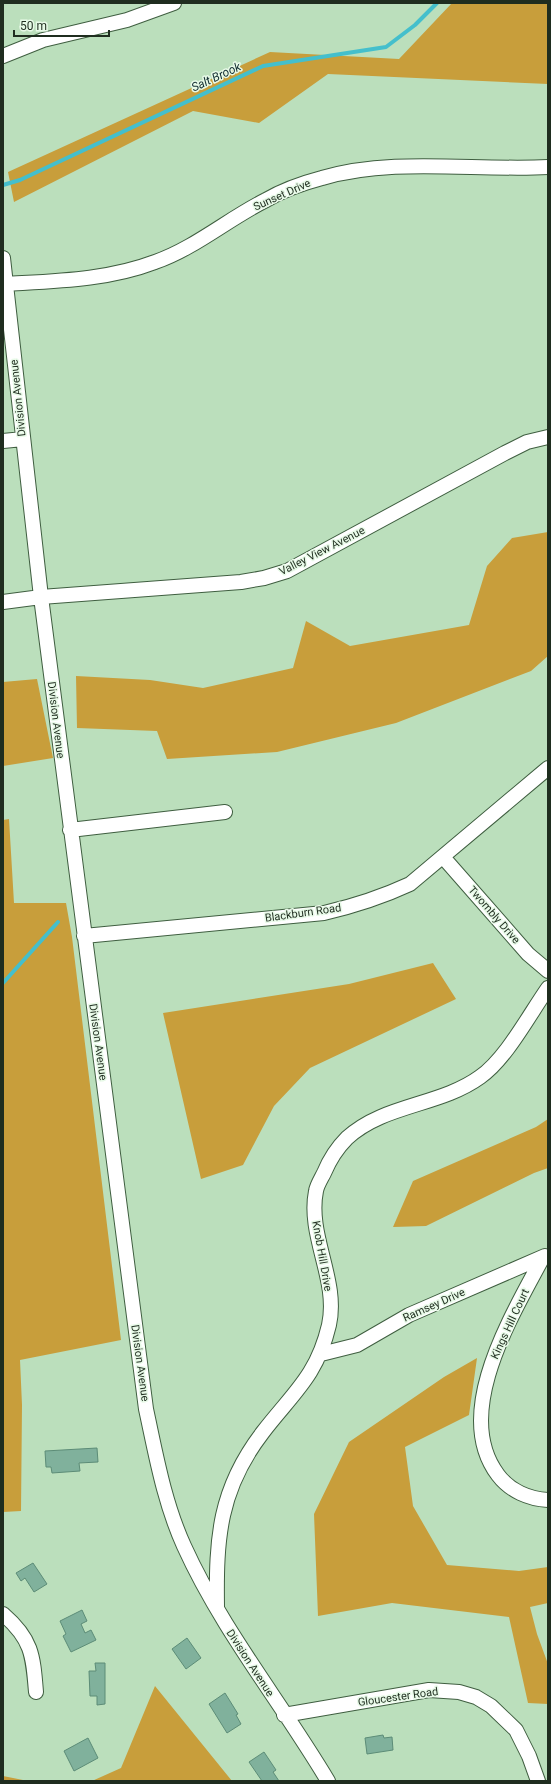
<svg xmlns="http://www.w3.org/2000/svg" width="551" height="1784" font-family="Roboto,sans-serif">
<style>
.green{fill:#c89e3b}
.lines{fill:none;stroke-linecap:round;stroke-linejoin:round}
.stream{stroke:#44bfcc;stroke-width:4}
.building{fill:#80b19c;stroke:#5c8c77}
.minor-casing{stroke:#3f5e40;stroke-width:16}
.minor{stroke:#fff;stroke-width:14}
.labels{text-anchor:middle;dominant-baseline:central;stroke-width:3;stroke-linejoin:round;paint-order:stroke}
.street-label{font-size:11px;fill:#1f2d1f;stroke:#e8fae8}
.water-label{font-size:12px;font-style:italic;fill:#142f32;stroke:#e8fae8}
</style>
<rect width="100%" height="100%" fill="#bbdfbc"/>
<path class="green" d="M452 3H548V84L328 74 259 123 193 111 14 202 8 172 270 52 399 59Z
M548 532V656L531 671 396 723 277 752 167 759 157 731 77 728 76 676 150 680 203 688 293 668 306 621 350 646 469 625 487 566 512 538Z
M37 679 53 758 3 766V682Z
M9 819 14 903H66L72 937 121 1340 20 1360 22 1405 21 1511 3 1512V820Z
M433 963 456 999 310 1068 274 1106 243 1165 201 1179 163 1013 349 984Z
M548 1119V1168L534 1173 426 1226 393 1227 413 1181 536 1127Z
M477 1358 469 1415 405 1447 413 1506 447 1565 519 1571 548 1567V1603L530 1607 537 1634 548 1664V1704L528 1703 509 1617 392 1603 318 1616 314 1514 349 1442 444 1377Z
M155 1686 232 1781H92L121 1768Z
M3 1776 28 1781H3Z"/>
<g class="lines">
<path class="stream" d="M3 185 20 180 263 66 386 47 415 25 437 3
M3 983 58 922"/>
</g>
<path class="building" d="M97 1448 98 1462 79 1463 80 1471 52 1473 51 1467H46L45 1451Z
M33 1563 47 1584 34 1592 25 1578 21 1581 16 1573Z
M82 1610 87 1621 81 1624 85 1633 91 1630 96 1640 71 1652 63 1636 66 1634 60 1621Z
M187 1638 201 1658 186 1669 172 1649Z
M95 1663H105V1704L97 1705V1696H90L89 1671H96Z
M225 1693 238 1714 236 1715 241 1724 227 1733 209 1704Z
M383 1735 384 1738 392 1737 393 1750 367 1754 365 1738Z
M88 1738 98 1758 74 1771 64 1751Z
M264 1752 276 1770 273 1772 279 1781H262L249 1762Z"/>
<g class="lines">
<defs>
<path id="minor" d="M3 56 43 40 127 20 174 3
M3 258 41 597 146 1409C156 1455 164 1502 184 1546 222 1630 281 1702 328 1781
M6 284C56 281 108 280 155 262 195 248 228 219 266 200 283 190 303 183 322 178 392 157 475 171 548 167
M3 441 23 439
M3 602 41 597 241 582 264 578 287 571 505 453 527 442 548 437
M70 830 225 812
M443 857 528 954 548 971
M84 936 324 913C354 906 382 897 410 884L548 768
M543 1257C513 1314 451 1413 498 1475 510 1491 529 1499 548 1500
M321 1354 357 1345 409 1315 545 1256
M217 1607C216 1538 219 1489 263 1432 293 1393 317 1376 329 1325 339 1280 307 1236 316 1191 317 1185 321 1179 324 1173 329 1161 337 1148 347 1138 384 1104 440 1106 480 1077 506 1059 529 1015 548 988
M3 1614C32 1639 33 1655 36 1692
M284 1715 429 1690 459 1692 476 1697 491 1706 516 1730 529 1756 538 1781"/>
</defs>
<use href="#minor" class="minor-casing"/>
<use href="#minor" class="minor"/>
</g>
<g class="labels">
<g class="street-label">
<text transform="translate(282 195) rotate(-24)">Sunset Drive</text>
<text transform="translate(18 398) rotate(-96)">Division Avenue</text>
<text transform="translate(322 551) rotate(-27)">Valley View Avenue</text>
<text transform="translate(56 720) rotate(83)">Division Avenue</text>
<text transform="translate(303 913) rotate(-8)">Blackburn Road</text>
<text transform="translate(494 915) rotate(49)">Twombly Drive</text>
<text transform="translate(98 1042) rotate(82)">Division Avenue</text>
<text transform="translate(322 1256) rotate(80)">Knob Hill Drive</text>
<text transform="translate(434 1305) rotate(-24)">Ramsey Drive</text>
<text transform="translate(510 1324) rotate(-65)">Kings Hill Court</text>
<text transform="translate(140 1363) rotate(82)">Division Avenue</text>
<text transform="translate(250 1663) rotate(57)">Division Avenue</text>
<text transform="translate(398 1697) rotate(-8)">Gloucester Road</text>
</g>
<g class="water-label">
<text transform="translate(216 77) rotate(-25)">Salt Brook</text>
</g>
</g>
<rect width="551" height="1784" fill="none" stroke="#1f2d1f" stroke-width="8"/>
<path d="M14 30v6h95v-6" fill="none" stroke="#1f2d1f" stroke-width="2"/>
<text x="20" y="30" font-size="12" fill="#1f2d1f" stroke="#e8fae8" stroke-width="3" paint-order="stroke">50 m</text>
</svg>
